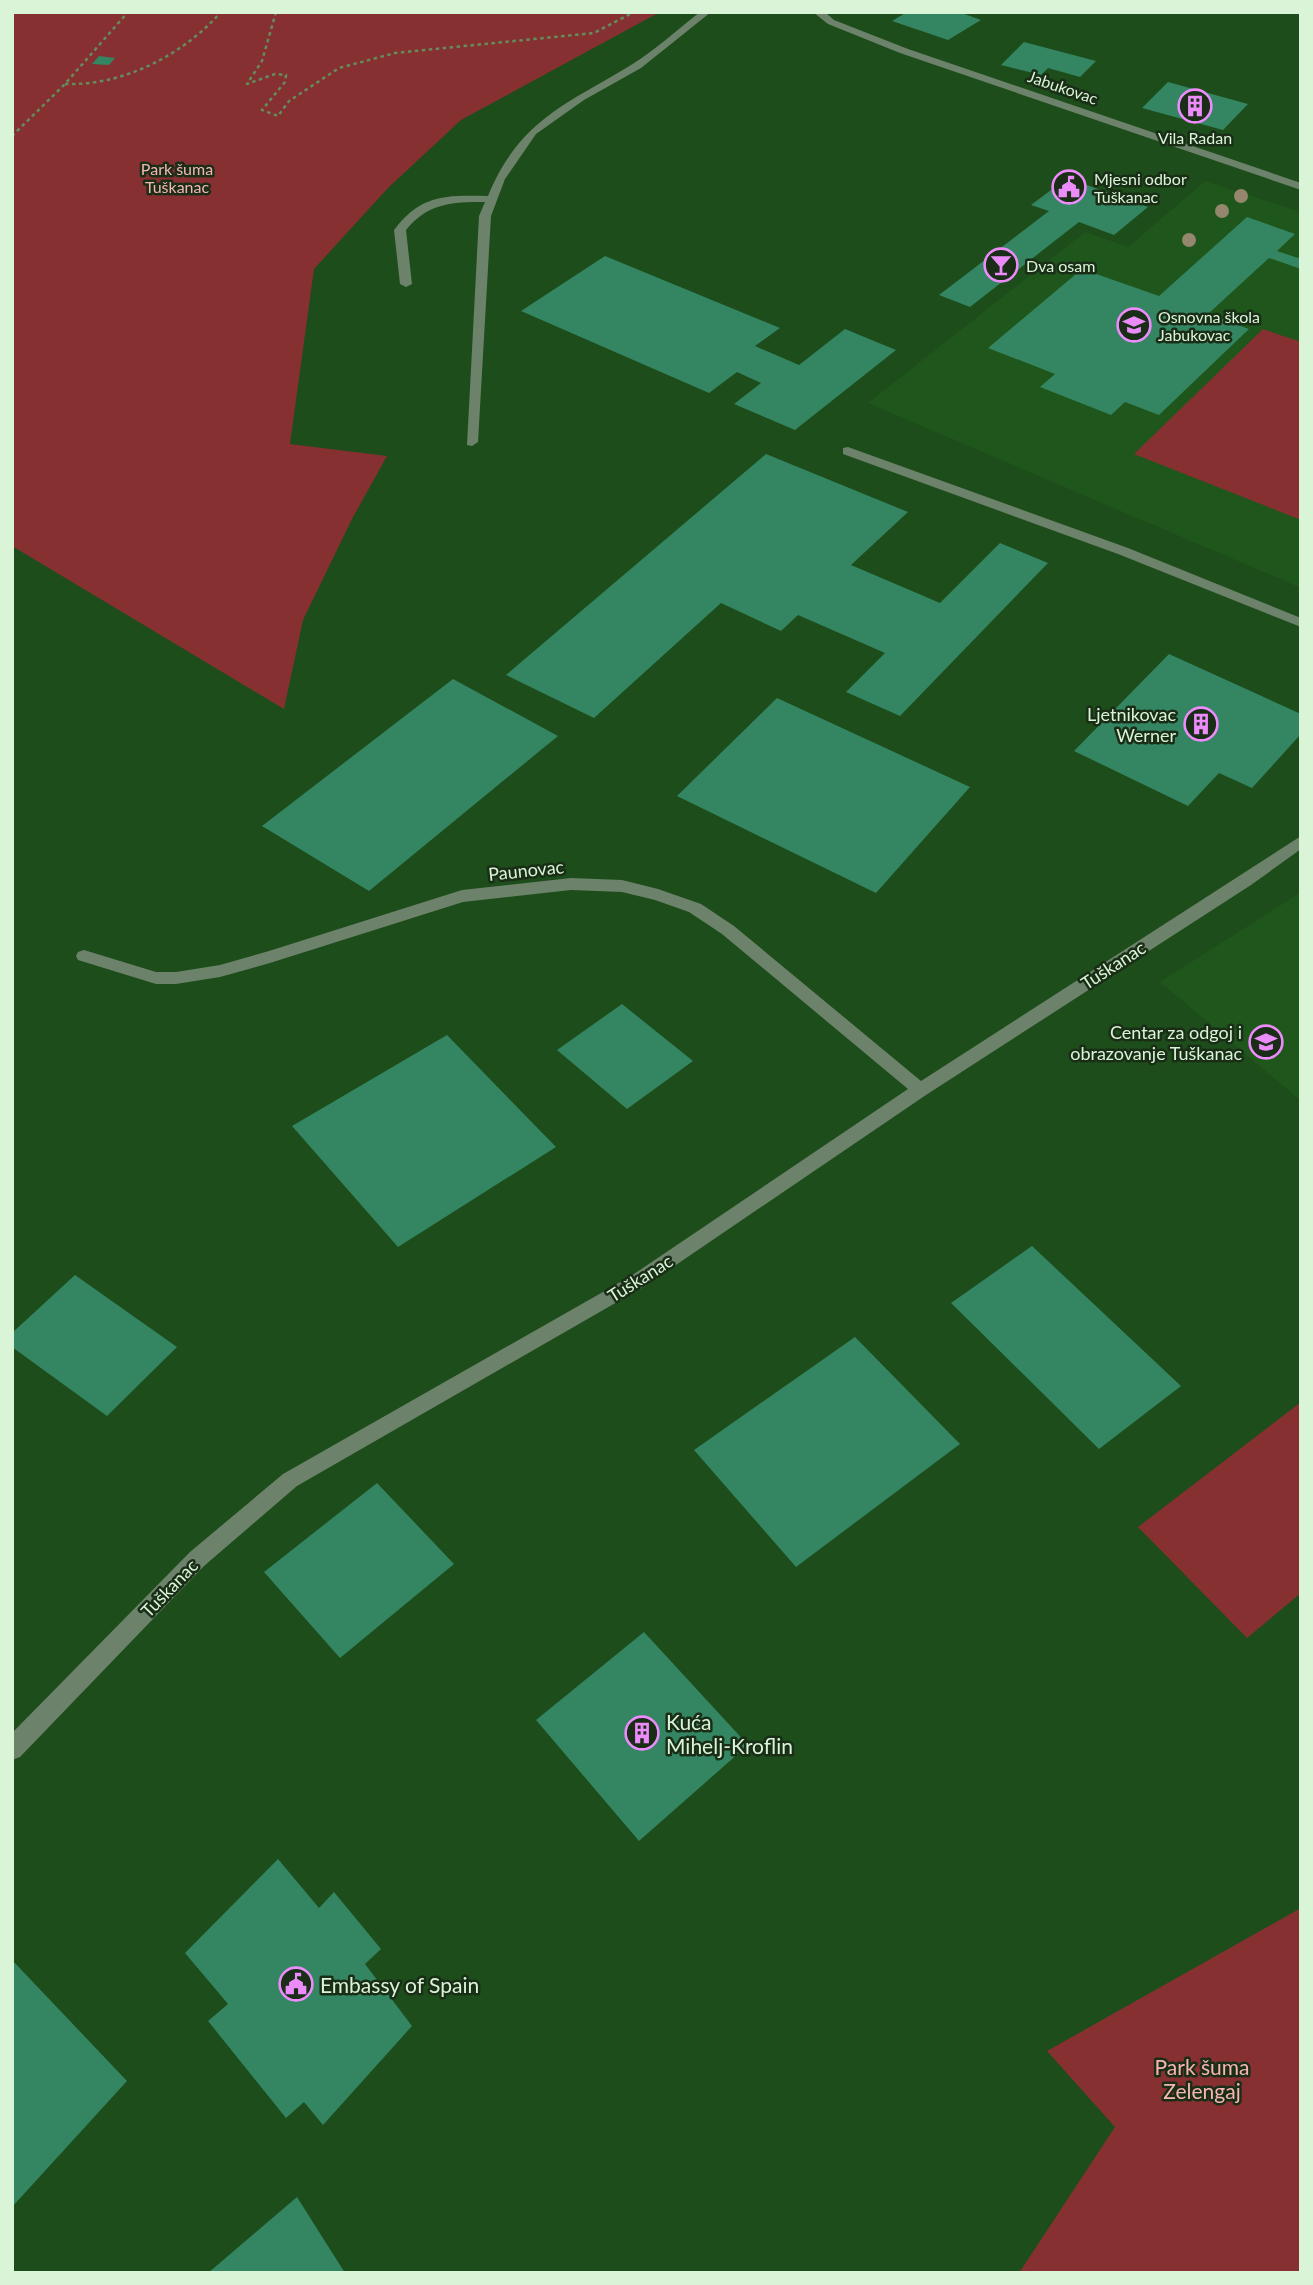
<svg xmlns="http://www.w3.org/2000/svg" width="1313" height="2285" font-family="Lato,sans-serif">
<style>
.built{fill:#1f561b}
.green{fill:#863032}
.building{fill:#348562}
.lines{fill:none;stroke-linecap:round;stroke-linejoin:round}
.path{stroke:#648c61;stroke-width:2.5;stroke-dasharray:3.5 3.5;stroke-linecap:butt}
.minor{fill:#6c826a;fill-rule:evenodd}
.tree{fill:#95866e}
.labels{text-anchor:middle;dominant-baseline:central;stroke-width:5;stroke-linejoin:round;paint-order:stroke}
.far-street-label{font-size:16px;fill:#daf4d7;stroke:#192d17}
.far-poi-label{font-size:16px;fill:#daf4d7;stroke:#192d17;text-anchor:start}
.far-park-label{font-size:16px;fill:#f7b5b2;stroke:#192d17}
.poi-label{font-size:18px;fill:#daf4d7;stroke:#192d17;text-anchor:end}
.street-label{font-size:18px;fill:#daf4d7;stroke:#192d17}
.near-poi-label{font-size:21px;fill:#daf4d7;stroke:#192d17;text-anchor:start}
.near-park-label{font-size:21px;fill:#f7b5b2;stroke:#192d17}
</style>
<rect width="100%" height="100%" fill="#1d4d1a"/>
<path class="built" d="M1205 181 1301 212V588L868 403 1085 232 1128 247Z
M1301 892V1101L1160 982Z"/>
<path class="green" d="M12 12H660L461 120 388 188 314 269 290 444 387 456 352 519 303 620 284 709 12 546Z
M1263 329 1301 342V520L1134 454Z
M1301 1402V1593L1247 1638 1138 1527Z
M1301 1908V2273H1019L1115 2127 1047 2051Z"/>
<path class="building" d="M907 12H959L981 20 948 40 892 21Z
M1024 42 1096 61 1080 77 1048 68 1041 75 1001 65Z
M99 56 115 58 109 65 92 64Z
M1168 82 1248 104 1223 130 1142 108Z
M1067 178 1148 207 1114 235 1079 222 970 307 939 295 1049 211 1031 205Z
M1247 217 1295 234 1277 251 1298 258 1301 255V269L1269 258 1208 314 1249 329 1159 415 1125 402 1111 415 1040 387 1055 374 988 348 1082 269 1159 296Z
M605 256 780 328 755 346 799 365 845 329 896 350 795 430 734 404 761 383 737 372 709 393 521 311Z
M766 454 908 512 851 565 940 603 1000 543 1048 563 900 716 846 692 885 653 798 615 781 631 721 603 594 718 506 675Z
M1169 654 1301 714V734L1252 788 1219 773 1188 806 1074 751Z
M453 679 558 736 369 891 262 826Z
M777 698 970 787 876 893 677 796Z
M622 1004 693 1061 627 1109 557 1050Z
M447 1035 556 1147 398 1247 292 1126Z
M1032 1246 1181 1386 1099 1449 951 1303Z
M75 1275 177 1347 107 1416 12 1347V1333Z
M855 1337 960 1444 796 1567 694 1450Z
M377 1483 454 1564 340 1658 264 1572Z
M644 1632 748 1745 639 1841 536 1720Z
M278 1859 319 1908 334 1892 381 1949 365 1964 412 2026 323 2125 304 2102 286 2118 208 2021 228 2004 185 1953Z
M12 1960 127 2081 12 2207Z
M297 2197 345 2273H208Z"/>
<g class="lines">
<path class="path" d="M276 12 262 61 247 84 275 74 286 75 285 82 262 110 278 116 289 101 339 68 395 53 594 33 634 12
M65 84C123 86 183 55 221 12
M12 136 65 84 128 12"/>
<path class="minor" d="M700 12H711L641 68 584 100 536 134 505 179 491 216 478 442 472 446 467 445 479 216 485 202C451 202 428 203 406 230L412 284 406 287 400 284 394 230C421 194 446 195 488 196 519 120 567 104 631 65 655 50 677 30 700 12Z
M813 12H825L834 20 908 49 1301 183V190L900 53 828 24Z
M848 447 1128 548 1301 618V627L1118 554 843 454V448Z
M1301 836V849L1251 885 926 1095 645 1286 297 1486 204 1566 20 1757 12 1760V1733L190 1552 283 1474 631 1276 908 1089 722 934 689 912 655 900 622 892 571 890 463 902 270 963 220 977 176 984H156L78 960 76 956 78 952 84 950 156 972H176L220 965 269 951 462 890 571 878 622 880 658 889 701 904 734 926 921 1081Z"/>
</g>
<g class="tree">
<circle cx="1241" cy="196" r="7"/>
<circle cx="1222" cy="211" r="7"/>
<circle cx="1189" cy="240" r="7"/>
</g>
<defs>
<symbol id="building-ring" viewBox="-11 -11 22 22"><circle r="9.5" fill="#192d17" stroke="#ec8cfa" stroke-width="1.5"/><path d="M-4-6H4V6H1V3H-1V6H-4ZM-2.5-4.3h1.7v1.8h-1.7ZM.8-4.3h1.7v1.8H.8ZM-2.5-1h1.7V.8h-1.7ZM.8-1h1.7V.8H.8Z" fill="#ec8cfa"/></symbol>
<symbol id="civic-ring" viewBox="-11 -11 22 22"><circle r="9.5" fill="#192d17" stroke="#ec8cfa" stroke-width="1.5"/><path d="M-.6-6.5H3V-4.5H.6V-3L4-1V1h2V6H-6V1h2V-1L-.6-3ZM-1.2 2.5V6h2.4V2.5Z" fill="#ec8cfa"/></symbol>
<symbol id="bar-ring" viewBox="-11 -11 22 22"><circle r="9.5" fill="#192d17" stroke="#ec8cfa" stroke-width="1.5"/><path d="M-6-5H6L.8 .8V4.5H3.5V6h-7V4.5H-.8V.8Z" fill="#ec8cfa"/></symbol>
<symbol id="school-ring" viewBox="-11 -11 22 22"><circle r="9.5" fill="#192d17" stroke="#ec8cfa" stroke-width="1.5"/><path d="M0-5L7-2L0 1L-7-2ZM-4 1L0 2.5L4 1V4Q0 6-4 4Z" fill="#ec8cfa"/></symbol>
</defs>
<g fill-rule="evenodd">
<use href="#building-ring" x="1176" y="87" width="38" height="38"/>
<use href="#civic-ring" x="1050" y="168" width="38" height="38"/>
<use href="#bar-ring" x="982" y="246" width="38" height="38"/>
<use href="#school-ring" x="1115" y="306" width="38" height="38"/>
<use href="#building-ring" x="1182" y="705" width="38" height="38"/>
<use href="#school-ring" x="1247" y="1023" width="38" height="38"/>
<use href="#building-ring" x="623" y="1714" width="38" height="38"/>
<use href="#civic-ring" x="277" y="1965" width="38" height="38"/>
</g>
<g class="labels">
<g class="far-street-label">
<text transform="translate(1063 87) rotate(19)">Jabukovac</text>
</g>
<g class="far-poi-label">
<text x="1195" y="137" text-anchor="middle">Vila Radan</text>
<text x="1094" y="178">Mjesni odbor<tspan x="1094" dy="18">Tuškanac</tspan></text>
<text x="1026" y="265">Dva osam</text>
<text x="1158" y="316">Osnovna škola<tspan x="1158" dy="18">Jabukovac</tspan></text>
</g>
<g class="far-park-label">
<text x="177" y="168">Park šuma<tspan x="177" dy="18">Tuškanac</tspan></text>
</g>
<g class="poi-label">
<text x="1176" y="714">Ljetnikovac<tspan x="1176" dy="21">Werner</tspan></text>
<text x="1242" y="1032">Centar za odgoj i<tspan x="1242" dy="21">obrazovanje Tuškanac</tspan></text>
</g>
<g class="street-label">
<text transform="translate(526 870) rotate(-6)">Paunovac</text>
<text transform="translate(1113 965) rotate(-33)">Tuškanac</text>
<text transform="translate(640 1278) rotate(-32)">Tuškanac</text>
<text transform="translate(169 1588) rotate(-46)">Tuškanac</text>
</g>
<g class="near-poi-label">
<text x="666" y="1721">Kuća<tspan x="666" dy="24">Mihelj-Kroflin</tspan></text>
<text x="320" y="1984">Embassy of Spain</text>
</g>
<g class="near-park-label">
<text x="1202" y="2066">Park šuma<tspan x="1202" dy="24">Zelengaj</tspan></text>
</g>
</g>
<rect width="1313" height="2285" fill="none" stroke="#daf4d7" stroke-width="28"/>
</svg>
